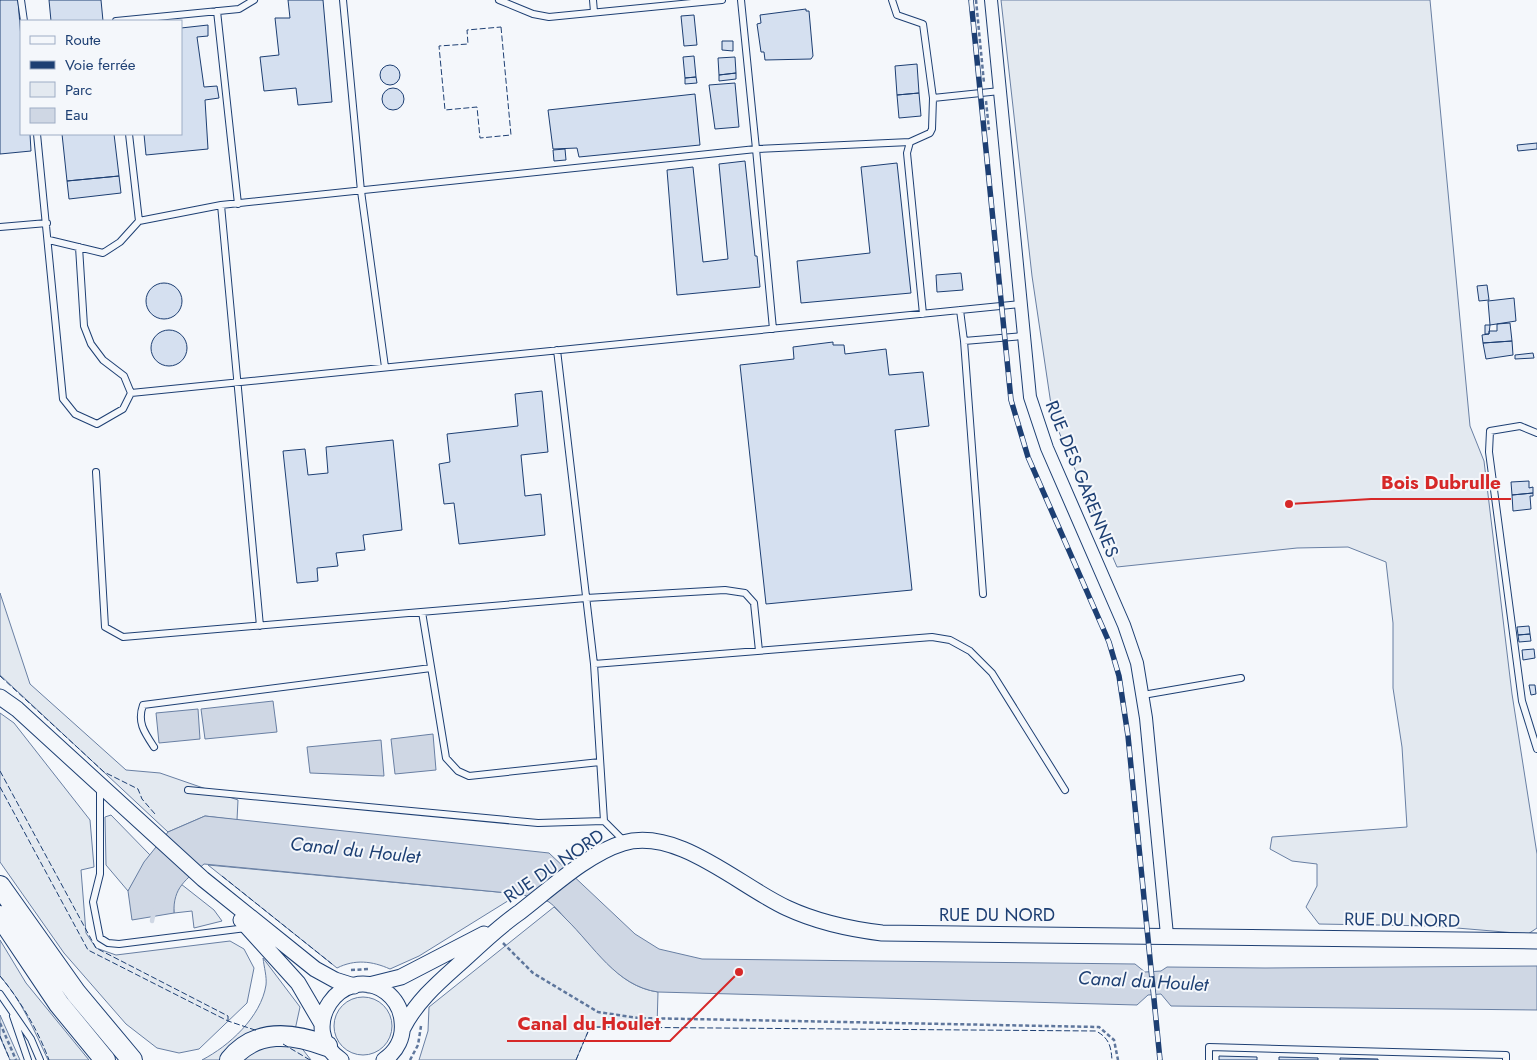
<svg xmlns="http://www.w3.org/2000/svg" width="1537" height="1060" font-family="Jost,sans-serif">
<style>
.green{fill:#e3e9f0;stroke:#687fa3}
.water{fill:#cfd7e4;stroke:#687fa3}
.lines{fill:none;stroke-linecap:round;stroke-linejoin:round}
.stream{stroke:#cfd7e4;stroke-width:4.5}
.building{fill:#d5e0f0;stroke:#1d3f73}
.service-casing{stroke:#1d3f73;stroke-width:8}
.minor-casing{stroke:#1d3f73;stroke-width:14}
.tertiary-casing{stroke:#1d3f73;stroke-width:17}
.trunk-casing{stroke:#1d3f73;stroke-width:22}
.path{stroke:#5e769c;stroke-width:2.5;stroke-dasharray:4 2.5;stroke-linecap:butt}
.service{stroke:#f4f7fb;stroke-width:6}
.minor{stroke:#f4f7fb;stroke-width:12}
.tertiary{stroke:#f4f7fb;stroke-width:15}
.trunk{stroke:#f4f7fb;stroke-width:20}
.rail-casing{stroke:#1d3f73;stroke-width:5.5}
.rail{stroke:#f4f7fb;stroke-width:4;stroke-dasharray:11;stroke-linecap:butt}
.fence{stroke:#1d3f73;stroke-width:1;stroke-dasharray:6 2.5;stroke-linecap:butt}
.labels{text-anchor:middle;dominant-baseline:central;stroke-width:4;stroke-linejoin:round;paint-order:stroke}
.street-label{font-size:18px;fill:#1d3f73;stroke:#f4f7fb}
.water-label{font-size:19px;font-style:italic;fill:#1d3f73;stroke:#f4f7fb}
.leader{fill:none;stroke:#d62828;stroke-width:2}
.callout-dot{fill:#d62828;stroke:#f4f7fb;stroke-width:2}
.callout-label{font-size:19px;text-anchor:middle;font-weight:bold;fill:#d62828;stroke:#f4f7fb;stroke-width:4;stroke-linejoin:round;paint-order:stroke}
</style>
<rect width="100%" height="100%" fill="#f4f7fb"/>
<path class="green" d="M1001 0H1430L1470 426 1484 461 1512 694 1537 854V928L1528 934 1433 926 1319 924 1306 907 1317 886V864L1292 861 1270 849 1272 837 1407 827 1402 747 1393 688V623L1386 562 1348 547 1297 548 1117 567 1053 418 1032 276Z
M0 593 30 684 126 770 160 773 238 800 237 820 205 816 168 832 0 675Z
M0 713 14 723 90 820 94 867 81 870 86 933 96 948 116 955 230 941 244 949 254 968 247 1003 199 1049 179 1053 157 1048 126 1024 64 953 0 862Z
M111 815 150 855 128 891 106 865 105 817Z
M208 865 519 894 419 956 390 969C372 961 355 959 337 968Z
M181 884 214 910 222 921 194 928 192 911 174 913 173 899Z
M554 907C564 917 575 927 584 938 606 962 624 987 658 992L657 1027H590L576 1060H419L428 1031 429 1007Z
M0 940 26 983 89 1060H48C34 1030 22 1001 0 976Z
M263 958 300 1007 295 1030 222 1060H202C229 1046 261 1017 266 985 267 977 264 967 263 958Z
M334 1026a29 29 0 1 1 58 0a29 29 0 1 1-58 0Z
M0 1015 20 1060H10L0 1037Z
M278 1042 300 1046 311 1060H239L255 1049Z"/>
<path class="water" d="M273 701 277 732 205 739 201 709Z
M198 709 200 739 159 743 156 713Z
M433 734 436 770 395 774 391 739Z
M381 740 384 776 310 773 307 747Z
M205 816 549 853 635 934 659 949 702 959 1135 964 1145 972 1161 971 1167 967 1265 968 1537 966V1010L1171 1006 1161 994 1148 995 1137 1005 658 992C616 986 594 946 566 919 561 914 555 906 549 902 541 897 528 897 519 894L204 864C186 880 173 887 174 913L132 920 128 891 144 862 168 832Z"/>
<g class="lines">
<path class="stream" d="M152 921 154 911"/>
</g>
<path class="building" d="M0 0H18L21 38V134H30L31 151 0 154Z
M49 0H101L103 21H51Z
M288 0H323L332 102 298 105 296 88 264 91 260 57 279 55 275 18H290Z
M806 9V11H809L813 56 811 59 765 60 764 52H761L757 24 761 23 760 15Z
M694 15 697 45 684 46 681 16Z
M208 25V36L197 37 204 87 217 86 219 98 205 100 208 149 146 155 144 134H181V28Z
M722 41H733V51L722 50Z
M694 56 696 77 685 78 683 57Z
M735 57 736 73 719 75 718 58Z
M917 64 919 93 897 95 895 66Z
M380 75a10 10 0 1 1 20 0a10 10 0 1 1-20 0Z
M736 73V79L719 81V75Z
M696 77 697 83 685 84V78Z
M735 83 739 127 715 129 709 85Z
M382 99a11 11 0 1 1 22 0a11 11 0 1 1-22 0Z
M919 93 921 116 899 118 897 95Z
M695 94 700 145 579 157 577 148 553 149 548 110Z
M62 134H114L119 176 67 181Z
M1537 143V149L1518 151 1517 145Z
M565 149 566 160 554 161 553 150Z
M745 161 755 256H757L760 287 677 295 667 170 693 167 703 262 728 259 719 164Z
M897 163 911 293 801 303 797 261 870 253 861 167Z
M119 176 121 193 69 199 67 181Z
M961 273 963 290 937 292 936 275Z
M146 301a18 18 0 1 1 36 0a18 18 0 1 1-36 0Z
M1487 285 1489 300 1479 301 1477 286Z
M1514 298 1516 321 1490 325 1488 301Z
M1510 323 1512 341 1483 343 1482 335 1489 334V331H1497V324Z
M1485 325H1490L1489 334H1485Z
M151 348a18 18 0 1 1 36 0a18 18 0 1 1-36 0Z
M1512 341 1513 355 1486 359 1483 343Z
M833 342V345H844L845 354 886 349 889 375 923 372 929 426 895 430 912 590 766 604 740 365 794 359 793 347Z
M1533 353 1534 358 1515 359V355Z
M542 391 548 452 521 455 525 496 541 494 545 535 459 544 454 503 444 504 439 464 450 462 447 434 518 426 515 394Z
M393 440 402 530 363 535 365 550 336 553 338 566 317 568 318 581 297 583 283 451 305 449 308 475 328 473 326 447Z
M1529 481V488L1533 487V493L1512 495 1511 482Z
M1533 493V496H1530L1531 509 1513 511 1512 495Z
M1529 626 1530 634 1518 635 1517 627Z
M1530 634 1531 641 1519 642 1518 635Z
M1534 649 1535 658 1523 660 1522 650Z
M1529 685H1535L1536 694 1531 695Z
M1219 1056 1257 1057V1060H1219Z
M1279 1057 1318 1058V1060H1279Z
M1340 1058 1378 1059V1060H1340Z"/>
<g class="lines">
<defs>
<path id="service" d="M21 0 24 21
M343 0 361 191 385 367
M499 0 533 14 549 17 722 0
M593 0 594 12
M741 0 756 149 910 142
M892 0 897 15 923 24 933 98 932 129 930 133 910 142 907 153 923 314
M217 11 238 204
M116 21 239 9 254 0
M933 98 1000 91
M37 134 63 399 75 414 97 424 123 409 131 393 1020 304
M129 134 139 221
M221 205 260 626
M0 227 47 223
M49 240 103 253 120 242 139 221 221 205 756 149 773 329
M79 247 84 326 91 344 103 360 124 376 131 393
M960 310 964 341 1023 336
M964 341 983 594
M557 350 594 664
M1537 433 1520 426 1490 431 1489 452 1522 701 1537 749
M96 472 105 627 123 637 586 598 725 590 745 593 754 603 759 651
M422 612 446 758 458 771 469 776 600 762
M1143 695 1241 678
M154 747C144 732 137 722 143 705L431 668
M100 787V874L93 902 100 938 108 943 119 944 246 928
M188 790 538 823 604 821 594 664 932 637 950 640 970 651 992 673 1065 790
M604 821 624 841
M0 994 31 1039 40 1060
M13 1016 28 1060
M1209 1060V1047L1506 1055V1060"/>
<path id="minor" d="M991 0 1030 397 1047 448 1124 625 1137 663 1146 718 1167 935"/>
<path id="tertiary" d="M0 697 17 709 203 879 315 969 335 980 354 986
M241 920 298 983 322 1024
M369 985 401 977 484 934
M403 1028C418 998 444 978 468 956 485 940 501 925 520 912 550 889 587 854 623 843 678 827 739 886 787 908 817 922 849 929 882 933L1537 941
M341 1060C295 1029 342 961 386 992 395 999 401 1009 402 1021 404 1037 397 1051 384 1060"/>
<path id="trunk" d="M0 886 76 993 132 1060
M0 916 59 1004 105 1060
M230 1060C256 1028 293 1033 327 1046"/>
</defs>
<use href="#service" class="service-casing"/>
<use href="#minor" class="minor-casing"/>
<use href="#tertiary" class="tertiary-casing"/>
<use href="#trunk" class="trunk-casing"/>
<path class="path" d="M976 0 984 83
M986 101 989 130
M503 943 533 973 598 1012 638 1018 1099 1027 1114 1040 1118 1060
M351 970 370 969
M0 1023 16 1060
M410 1060 418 1045 421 1026"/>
<use href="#service" class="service"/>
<use href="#minor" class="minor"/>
<use href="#tertiary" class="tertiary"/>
<use href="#trunk" class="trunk"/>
<defs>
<path id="rail" d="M971 0 1011 400 1028 457 1109 642 1119 676 1128 736 1160 1060"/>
</defs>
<use href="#rail" class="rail-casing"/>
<use href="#rail" class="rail"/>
<path class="fence" d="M501 27 511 135 480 138 477 107 445 110 439 46 468 44 467 30Z
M0 676 104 772 138 789 142 799 155 814
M0 771 96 948 228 1016V1021
M0 787 88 950 228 1021 258 1031
M222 876 332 964
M0 976C20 1000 38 1030 49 1060
M0 1036 10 1060
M283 1044 310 1060
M576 1060 590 1027 1096 1031C1109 1038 1111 1046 1112 1060"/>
</g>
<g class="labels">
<g class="street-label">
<text transform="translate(1082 479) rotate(68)">RUE DES GARENNES</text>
<text transform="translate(554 866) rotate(-34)">RUE DU NORD</text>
<text x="997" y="915">RUE DU NORD</text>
<text transform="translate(1402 920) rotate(1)">RUE DU NORD</text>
</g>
<g class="water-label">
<text transform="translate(355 850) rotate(6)">Canal du Houlet</text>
<text transform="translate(1143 981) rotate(3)">Canal du Houlet</text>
</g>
</g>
<path class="leader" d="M1289 504L1371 499H1511M739 972L670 1041H507"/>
<g class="callout-dot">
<circle cx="1289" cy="504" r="5"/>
<circle cx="739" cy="972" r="5"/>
</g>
<g class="callout-label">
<text x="1441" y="489">Bois Dubrulle</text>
<text x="589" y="1030">Canal du Houlet</text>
</g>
<rect x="20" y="20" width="162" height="115" fill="#f4f7fb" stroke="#9eadc5"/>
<rect x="30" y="36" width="25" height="8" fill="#f4f7fb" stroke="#9eadc5"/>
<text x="65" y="45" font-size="15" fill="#1d3f73">Route</text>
<rect x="30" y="61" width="25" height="8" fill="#1d3f73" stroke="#9eadc5"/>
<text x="65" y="70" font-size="15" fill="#1d3f73">Voie ferrée</text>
<rect x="30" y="82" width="25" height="15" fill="#e3e9f0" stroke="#9eadc5"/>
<text x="65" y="95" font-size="15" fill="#1d3f73">Parc</text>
<rect x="30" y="108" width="25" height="15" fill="#cfd7e4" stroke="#9eadc5"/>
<text x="65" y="120" font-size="15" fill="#1d3f73">Eau</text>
</svg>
